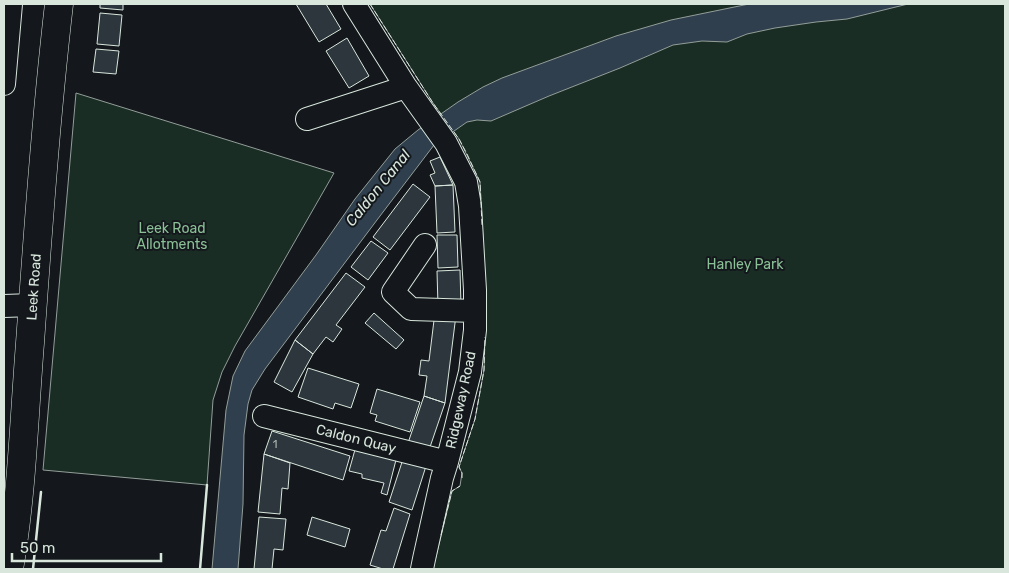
<svg xmlns="http://www.w3.org/2000/svg" width="1009" height="573" font-family="Rubik,sans-serif">
<style>
.green{fill:#1a2d24;stroke:#939e99}
.water{fill:#2f3f4d;stroke:#939e99}
.building{fill:#2c363c;stroke:#d8e6dc}
.lines{fill:none;stroke-linecap:round;stroke-linejoin:round}
.minor-casing{stroke:#d8e6dc;stroke-width:24}
.highway-casing{stroke:#d8e6dc;stroke-width:29}
.minor{stroke:#14181c;stroke-width:22}
.highway{stroke:#14181c;stroke-width:28}
.fence{stroke:#d8e6dc;stroke-width:1;stroke-dasharray:6 2.5;stroke-linecap:butt}
.wall{stroke:#d8e6dc;stroke-width:2.5}
.labels{text-anchor:middle;dominant-baseline:central;stroke-width:4;stroke-linejoin:round;paint-order:stroke}
.number-label{font-size:11px;fill:#adbab4}
.park-label{font-size:14px;fill:#8ac095;stroke:#14181c}
.street-label{font-size:14px;fill:#d8e6dc;stroke:#14181c}
.water-label{font-size:15px;font-style:italic;fill:#d8e6dc;stroke:#14181c}
</style>
<rect width="100%" height="100%" fill="#14181c"/>
<path class="green" d="M370 4H1005V569H433L452 491 460 486 462 473 459 467 475 419 484 370 486 295 480 182 459 139 433 103Z
M76 93 334 173 235 346 222 372 213 400 207 485 43 470Z"/>
<path class="water" d="M749 4H908L847 19 816 22 775 28 747 34 727 42 702 41 673 45 620 68 549 96 491 121 477 120 467 122 434 145 380 216 265 369 252 390 248 404 244 435 243 504 238 569H212L226 410 233 376 245 351 316 255 355 199 395 149 418 130 458 102 483 87 502 78 616 36 671 20Z"/>
<path class="building" d="M100 4H123V10L100 8Z
M296 4H326L341 29 319 42Z
M100 13 122 15 119 46 97 44Z
M347 38 369 76 349 88 326 51Z
M96 49 119 51 116 74 93 72Z
M440 157 453 185 435 186 430 175 435 173 430 161Z
M413 184 430 197 390 250 373 237Z
M453 185 455 232 437 233 435 186Z
M437 235H457L458 267 438 268Z
M371 241 388 253 368 280 351 267Z
M460 270 461 306H438L437 271Z
M346 273 365 287 336 325 342 329 333 342 326 337 313 354 295 340Z
M435 312 456 315 445 403 424 396 427 376 419 375 421 360 429 361Z
M374 313 404 340 396 349 365 323Z
M295 340 313 354 292 392 274 382Z
M308 368 359 384 351 408 335 403 333 409 298 397Z
M377 389 420 402 410 432 375 421 377 415 370 413Z
M424 396 445 403 429 450 408 443Z
M272 431 350 456 343 480 264 454Z
M356 446 397 456 387 495 381 493 384 483 362 478V474L349 471Z
M264 454 290 463 288 489 282 488 280 514 258 512Z
M404 456 427 463 412 510 389 502Z
M394 508 410 514 393 569H383L370 565 381 530 386 531Z
M259 517 286 519 283 550 274 549 272 569H254Z
M312 517 350 529 345 547 307 535Z"/>
<g class="lines">
<defs>
<path id="minor" d="M354 4 406 87 446 143 466 182 470 206 475 290V330L470 372 447 462 442 478 424 559 422 569
M4 84 11 4
M307 119 406 87
M425 245 393 292 411 309 475 311
M4 306 32 305
M264 416 447 462"/>
<path id="highway" d="M9 569C22 495 24 418 30 343 38 230 46 117 59 4"/>
</defs>
<use href="#minor" class="minor-casing"/>
<use href="#highway" class="highway-casing"/>
<use href="#minor" class="minor"/>
<use href="#highway" class="highway"/>
<path class="fence" d="M370 4 433 103 459 139 467 154 480 182 482 225
M462 478V473L459 467 475 419 484 370 485 337
M441 535 452 491 460 486"/>
<path class="wall" d="M33 569 41 492
M200 569 207 485"/>
</g>
<g class="labels">
<g class="number-label">
<text x="275" y="444">1</text>
</g>
<g class="park-label">
<text x="172" y="228">Leek Road<tspan x="172" dy="16">Allotments</tspan></text>
<text x="745" y="264">Hanley Park</text>
</g>
<g class="street-label">
<text transform="translate(34 287) rotate(-86)">Leek Road</text>
<text transform="translate(461 400) rotate(-78)">Ridgeway Road</text>
<text transform="translate(356 439) rotate(14)">Caldon Quay</text>
</g>
<g class="water-label">
<text transform="translate(378 188) rotate(-51)">Caldon Canal</text>
</g>
</g>
<rect width="1009" height="573" fill="none" stroke="#d8e6dc" stroke-width="10"/>
<path d="M12 553v8h149v-8" fill="none" stroke="#d8e6dc" stroke-width="2.5"/>
<text x="20" y="553" font-size="15" fill="#d8e6dc" stroke="#14181c" stroke-width="4" paint-order="stroke">50 m</text>
</svg>
